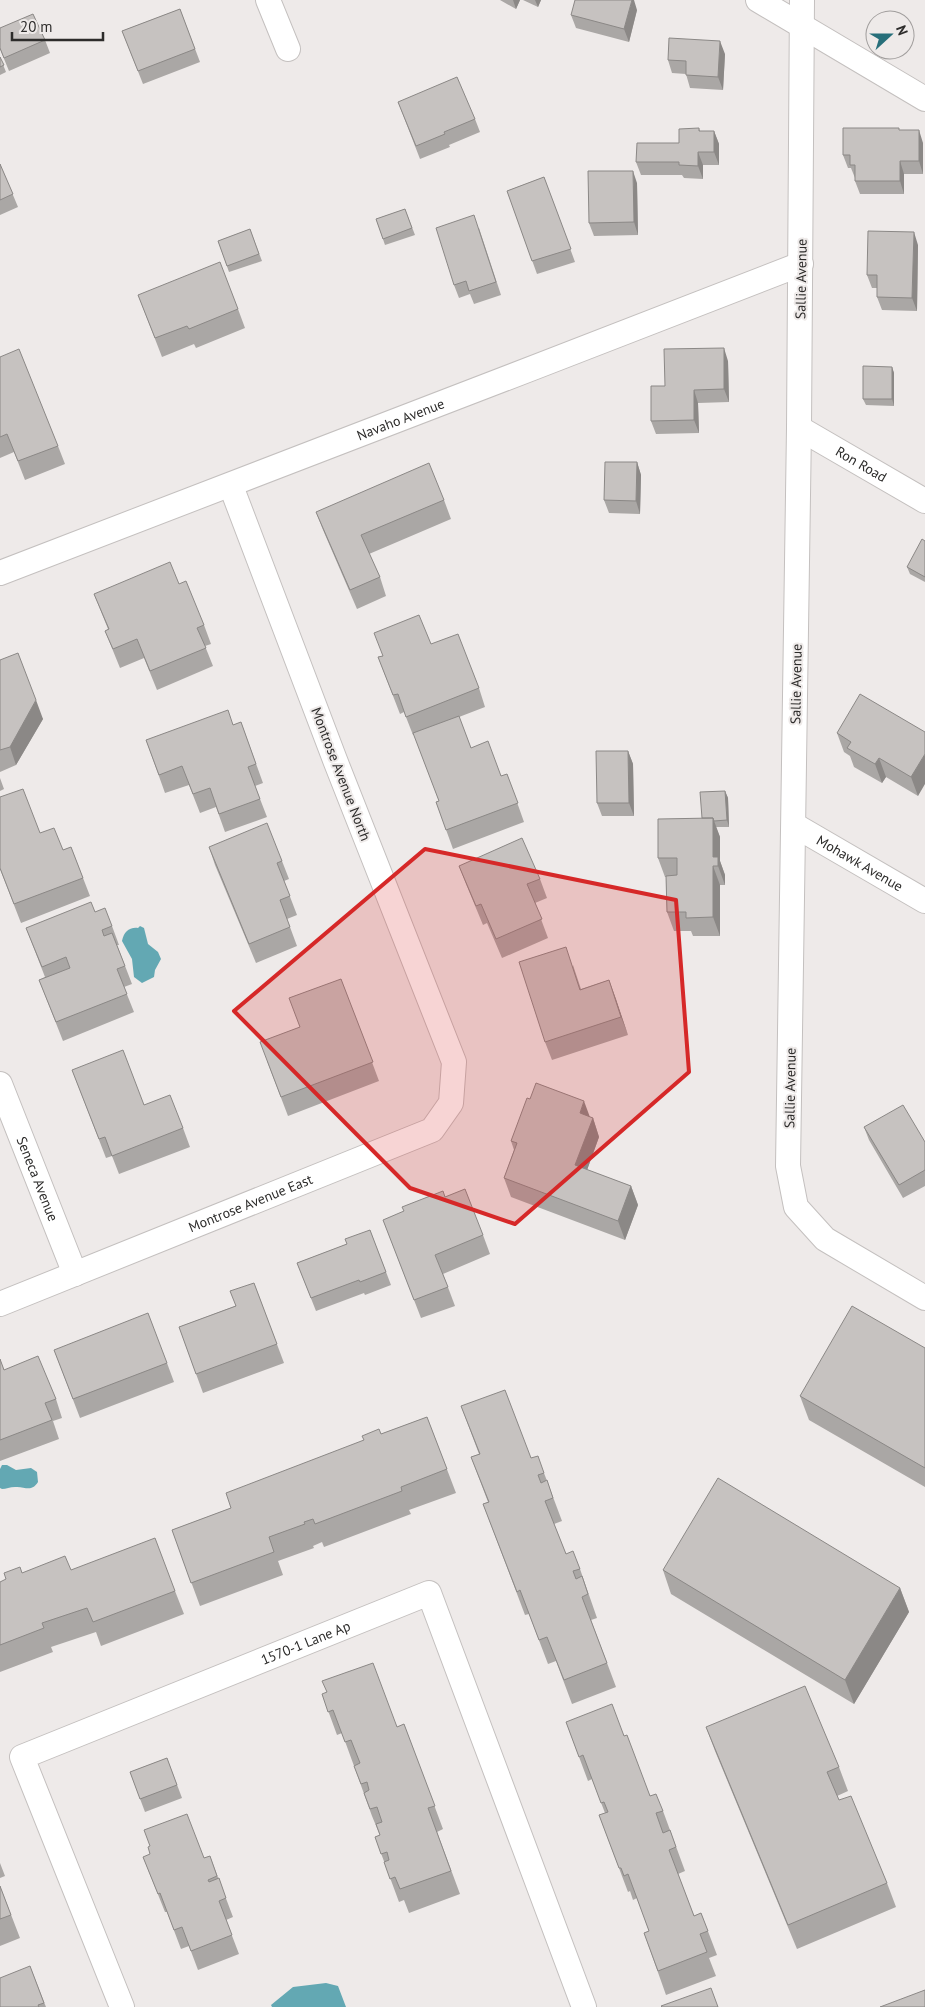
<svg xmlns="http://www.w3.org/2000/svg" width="925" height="2007" font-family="'PT Sans',sans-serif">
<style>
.water{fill:#63a8b3}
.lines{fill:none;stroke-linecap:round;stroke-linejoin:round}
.minor-casing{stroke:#c4c0bf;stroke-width:26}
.minor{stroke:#fff;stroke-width:24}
.wall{fill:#aaa7a5}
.shaded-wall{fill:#8b8886}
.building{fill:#c6c2c0;stroke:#8b8886}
.marked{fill:#d62828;fill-opacity:0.2;stroke:#d62828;stroke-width:4;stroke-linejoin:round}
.labels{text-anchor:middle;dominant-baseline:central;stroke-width:4;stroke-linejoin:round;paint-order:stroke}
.street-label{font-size:14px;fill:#2d2c2b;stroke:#eeeae9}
</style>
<rect width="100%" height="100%" fill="#eeeae9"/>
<path class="water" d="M140 926 144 928 148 944 158 952 161 959 155 970 154 977 142 983 134 977 132 959 122 941C124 932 129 927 138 928Z
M2 1465H7L16 1470 31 1468 37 1472 38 1482C31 1493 25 1486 15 1487 10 1487 6 1489 2 1489L0 1488V1469Z
M326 1983 338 1986 346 2007H272L271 2005 293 1987Z"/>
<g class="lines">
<defs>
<g id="minor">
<path d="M268 0 288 49"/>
<path d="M758 0 925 99"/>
<path d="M802 0 799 428 788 1166 796 1207 825 1239 925 1298"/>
<path id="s1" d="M799 428 925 501"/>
<path id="s2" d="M0 573C268 472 534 367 801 264"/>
<path id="s3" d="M794 825 925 901"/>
<path id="s4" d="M0 1084 75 1274"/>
<path id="s5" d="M0 1304 432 1130 451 1103 454 1062 335 760 231 486"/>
<path id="s6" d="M122 2007 22 1757 429 1593 584 2007"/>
</g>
</defs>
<use href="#minor" class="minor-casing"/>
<use href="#minor" class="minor"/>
</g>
<path class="wall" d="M500 0H520L516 9Z
M523 0H541L538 7Z
M180 9 200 62 143 84 122 31Z
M637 10 629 42 576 28 571 15Z
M0 28 45 40 50 53 9 71 0 49Z
M725 54 723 90 690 88 686 74 672 73 668 60Z
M0 57 6 72 0 75Z
M398 102 475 119 480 132 449 145 450 147 420 159Z
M699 128 700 131H714L719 144V165H703V179L684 178 682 175H641L636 162 679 143Z
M900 130 923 143V174H904V194H860L855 181V178L851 168H848L843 155Z
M0 164 18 207 0 215Z
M544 177 575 262 537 274 507 191Z
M637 183 638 235 594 236 589 223Z
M405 209 415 235 385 245 376 219Z
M479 228 501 295 474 304 470 294 459 298 454 285Z
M250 229 262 261 229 272 218 241Z
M918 245 917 311 882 310 877 297V288H872L867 275Z
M138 295 238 309 245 328 196 348 194 344 162 357Z
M0 357 58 446 65 464 25 480 14 452 0 458Z
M728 361 729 402 698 403 699 433 656 434 651 421 665 386Z
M892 367 894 373V406L866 405 863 399Z
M637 462 641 475 640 514 609 513 604 500Z
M444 500 451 519 369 554 380 577 386 596 357 609 323 530 316 512Z
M925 541V582L910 574 907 567Z
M179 584 204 625 211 644 205 646 213 666 157 690 144 658 120 668 105 631 108 629 94 594Z
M431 644 479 688 485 707 459 717 471 748 501 776 507 774 524 822 453 849 436 802 439 801 414 735H413L404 712 400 714 378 657Z
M0 660 43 719 16 765 0 772Z
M241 722 263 783 255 786 267 817 225 832 216 807 200 813 189 785 165 793 146 740 233 725Z
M925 732 918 796 886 777 882 783 854 767 850 756 844 752 837 733Z
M628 751 633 764 634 816H602L597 803Z
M0 778 4 789 0 791Z
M725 791 728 798 729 827H716L720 837V861L725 875V885H720V936H693L691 931H674L667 912 666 877H665L658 858 702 818Z
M40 833 63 850 71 847 90 896 21 923 0 869Z
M209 847 282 861 289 879 284 881 297 915 287 919 297 946 256 963 215 865Z
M459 866 540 879 547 898 535 903 548 938 502 958 487 923 483 925 466 884Z
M95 912 112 926 119 945H117L132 984 124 987 134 1012 63 1041 39 980 45 977 26 928Z
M573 965 581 989 609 980 628 1035 552 1060 545 1042Z
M341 979 379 1081 288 1116 267 1061 300 1027Z
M72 1070 144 1105 183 1128 190 1147 119 1174 112 1156 106 1158Z
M590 1118H593L599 1137 587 1170 631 1186 638 1205 625 1240 511 1197 504 1178 514 1150 511 1141Z
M864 1127 925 1142V1186L903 1198 869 1140Z
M445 1197 483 1235 490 1254 443 1274 455 1306 421 1318 383 1220Z
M370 1230 391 1285 365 1295 364 1293 316 1311 297 1263 347 1244Z
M254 1283 284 1363 203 1393 179 1327 235 1306Z
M925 1348V1487L809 1420 800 1396Z
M54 1350 167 1363 174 1382 80 1418Z
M0 1359 4 1370 56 1399 62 1418 53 1421 59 1439 0 1461Z
M461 1406 531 1458 544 1473 562 1521 554 1524 566 1554 580 1569 597 1618 591 1620 616 1687 572 1704 556 1661 548 1664 529 1614 525 1615 483 1504 488 1502 471 1457 479 1454Z
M427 1417 456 1493 409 1510 411 1514 324 1547 322 1542 313 1546 314 1548 278 1561 283 1575 200 1606 172 1530 231 1508 381 1434Z
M71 1570 175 1591 184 1614 101 1646 96 1632 51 1647 53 1652 0 1672V1582L22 1573Z
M663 1570 900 1588 909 1612 854 1704 671 1594Z
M322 1694 397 1727 404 1724 443 1829 437 1832 460 1894 409 1913 404 1900 399 1902 375 1837 380 1835 379 1833 372 1816 354 1766 342 1733 337 1735Z
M566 1722 624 1736 650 1796 663 1811 685 1871 678 1874 694 1916 701 1913 717 1955 709 1958 716 1976 666 1995 644 1933 649 1931 637 1898 633 1900 630 1891 628 1892 599 1815 605 1813 592 1779 588 1781Z
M706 1727 839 1767 848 1791 837 1796 839 1800 887 1883 896 1907 797 1949 715 1751Z
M167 1758 182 1798 145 1812 130 1772Z
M210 1856 233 1917 226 1920 239 1954 198 1970 189 1946 181 1949 167 1912H165L143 1857 204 1858Z
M0 1863 5 1876 0 1878Z
M0 1886 20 1938 0 1946Z
M30 1966 46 2007H0Z"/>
<path class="shaded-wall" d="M513 0H520L516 9Z
M535 0H541L538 7Z
M632 0H634L637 10 629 42 624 29Z
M720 41 725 54 723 90 718 77Z
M919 130 923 143V174L919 161Z
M714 131 719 144V165L714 152Z
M698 152 703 165V179L698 166Z
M900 161 904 174V194L900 181Z
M633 171 637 183 638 235 634 222Z
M914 232 918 245 917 311 912 298Z
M724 348 728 361 729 402 724 389Z
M892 367 894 373V406L892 399Z
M694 390 698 403 699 433 694 420Z
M637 462 641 475 640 514 636 501Z
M36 700 43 719 16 765 10 747Z
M628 751 633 764 634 816 629 803Z
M925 754V784L918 796 911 777Z
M879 758 886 777 882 783 875 764Z
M725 791 728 798 729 827 727 820Z
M713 818 720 837V861L725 875V885L718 866 713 857Z
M713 866 720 885V936L713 917Z
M609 980 616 999 628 1035 621 1017Z
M584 1101 591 1120 580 1113Z
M593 1118 599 1137 582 1184 575 1165Z
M631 1186 638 1205 625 1240 618 1221Z
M900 1588 909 1612 854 1704 845 1680Z"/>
<path class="building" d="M575 0H632L624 29 571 15Z
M180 9 195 49 138 71 122 31Z
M33 14 45 40 4 58 0 48V28Z
M669 38 720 41 718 77 686 75V61L668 60Z
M0 57 4 65 0 67Z
M457 77 475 119 444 132 445 134 416 146 398 102Z
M699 128V131H714V152H698V166L679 165V162H636L637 143H679V129Z
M843 128H899V130H919V161H900V181H855V165H850V155H843Z
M0 164 13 194 0 200Z
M588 171H633L634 222 589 223Z
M544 177 571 249 532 261 507 191Z
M405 209 412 228 383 239 376 219Z
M474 215 496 282 469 291 466 281 454 285 436 228Z
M250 229 259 254 227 266 218 241Z
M868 231 914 232 912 298 877 297V275H867Z
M220 262 238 309 189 329 187 326 155 338 138 295Z
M724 348V389L694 390V420L651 421V386H665L664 349Z
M19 349 58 446 18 461 7 434 0 437V357Z
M863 366 892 367V399H863Z
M605 462H637L636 501 604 500Z
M429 463 444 500 361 535 380 577 350 590 316 512Z
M922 539 925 541V577L907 567Z
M170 562 179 584 186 581 204 625 197 628 206 648 150 671 137 639 113 649 105 631 109 629 94 594Z
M419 615 431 644 458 634 479 688 406 717 398 694 393 695 378 657 383 656 374 633Z
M18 653 36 700 10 747 0 750V660Z
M860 694 925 732V754L911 777 879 758 875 764 847 748 851 742 837 733Z
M228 710 233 725 241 722 256 764 248 767 260 799 219 814 210 788 193 794 182 766 159 775 146 740Z
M459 716 471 748 488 741 501 776 507 774 518 803 446 830 436 802 439 801 413 733Z
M596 751H628L629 803H597Z
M23 789 40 833 54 828 63 850 71 847 83 878 14 904 0 868V797Z
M725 791 727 820 714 821 713 818H702L700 792Z
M713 818V857H718V866H713V917L686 918V912H667L666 876 677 875V858H658V819Z
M267 823 282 861 277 863 290 896 280 900 290 927 249 944 209 847Z
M522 838 540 879 527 884 542 919 496 939 481 904 476 906 459 866Z
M91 902 95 912 105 908 112 926 102 930 104 936 112 933 125 966 117 969 127 994 56 1022 39 980 70 968 66 957 42 967 26 928Z
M566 947 580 990 609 980 621 1017 545 1042 519 962Z
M341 979 373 1062 281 1097 260 1042 300 1027 289 998Z
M123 1050 144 1105 170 1095 183 1128 112 1156 105 1137 99 1139 72 1070Z
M536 1083 584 1101 580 1113 593 1118 575 1165 631 1186 618 1221 504 1178 517 1143 511 1141 527 1098 530 1099Z
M903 1105 925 1142V1170L899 1185 864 1127Z
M465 1189 483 1235 435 1255 448 1287 414 1300 383 1220 404 1211 402 1207 443 1191 445 1197Z
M370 1230 386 1272 360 1282 359 1280 311 1298 297 1263 347 1244 345 1239Z
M254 1283 277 1344 196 1374 179 1327 236 1306 230 1291Z
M852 1306 925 1348V1468L800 1396Z
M148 1313 167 1363 73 1399 54 1350Z
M38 1356 56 1399 45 1403 52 1420 0 1440V1359L4 1370Z
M505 1390 531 1458 538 1456 544 1473 538 1475 541 1483 547 1480 553 1498 545 1501 566 1554 573 1551 580 1569 573 1571 576 1579 582 1576 588 1594 582 1597 607 1663 564 1680 547 1637 539 1640 520 1590 517 1592 483 1504 489 1502 471 1457 480 1454 461 1406Z
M427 1417 447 1469 401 1487 402 1491 315 1524 313 1519 304 1522 305 1524 269 1537 274 1552 191 1583 172 1530 231 1508 226 1493 364 1440 362 1436 379 1429 381 1434Z
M718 1478 900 1588 845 1680 663 1570Z
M155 1538 175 1591 93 1622 87 1608 42 1623 44 1628 0 1645V1582L6 1579 4 1573 20 1567 22 1573 65 1556 71 1570Z
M373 1663 397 1727 404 1724 435 1806 428 1808 451 1871 400 1889 395 1877 390 1879 384 1862 389 1860 387 1852 381 1854 375 1837 380 1835 376 1824 382 1822 377 1807 370 1809 364 1793 369 1790 367 1782 361 1784 354 1766 360 1763 351 1740 345 1742 333 1710 328 1712 322 1694 327 1692 322 1681Z
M805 1686 839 1767 827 1772 839 1800 851 1796 887 1883 788 1925 706 1727Z
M612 1704 624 1736 627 1735 650 1796 656 1794 663 1811 656 1813 663 1833 670 1830 676 1847 669 1850 694 1916 701 1913 708 1931 700 1934 707 1952 658 1971 644 1933 649 1931 628 1874 624 1876 621 1868H619L599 1815 608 1812 604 1802 601 1803 583 1755 579 1757 566 1722Z
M167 1758 177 1785 140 1799 130 1772Z
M187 1814 204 1858 210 1856 217 1876 208 1880 209 1882 219 1878 226 1898 219 1901 232 1935 191 1951 182 1927 174 1930 160 1893 158 1894 143 1857 150 1854 148 1847 150 1846 144 1830Z
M0 1886 11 1915 0 1919Z
M30 1966 44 2003 38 2005 39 2007H0V1978Z
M711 1988 718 2007H662L661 2006Z
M925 1990V2007H880Z"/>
<path class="marked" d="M425 849 676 900 689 1072 515 1224 410 1188 234 1011Z"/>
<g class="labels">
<g class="street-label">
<text transform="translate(801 279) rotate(-89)">Sallie Avenue</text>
<text stroke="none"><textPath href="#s2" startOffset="429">Navaho Avenue</textPath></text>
<text stroke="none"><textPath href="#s1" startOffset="72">Ron Road</textPath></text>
<text transform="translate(796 684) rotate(-89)">Sallie Avenue</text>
<text transform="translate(341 774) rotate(69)">Montrose Avenue North</text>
<text stroke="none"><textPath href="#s3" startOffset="76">Mohawk Avenue</textPath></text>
<text transform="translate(790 1088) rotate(-89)">Sallie Avenue</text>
<text stroke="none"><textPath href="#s4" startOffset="102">Seneca Avenue</textPath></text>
<text stroke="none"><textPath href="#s5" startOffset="270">Montrose Avenue East</textPath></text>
<text stroke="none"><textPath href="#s6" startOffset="575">1570-1 Lane Ap</textPath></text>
</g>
</g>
<g transform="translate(890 35) rotate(69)"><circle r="24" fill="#eeeae9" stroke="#a19e9d"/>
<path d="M0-4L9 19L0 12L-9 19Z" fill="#276f7a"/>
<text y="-8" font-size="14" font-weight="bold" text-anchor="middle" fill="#2d2c2b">N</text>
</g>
<path d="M12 32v8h91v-8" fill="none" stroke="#2d2c2b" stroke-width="2.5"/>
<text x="20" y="32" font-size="15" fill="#2d2c2b" stroke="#eeeae9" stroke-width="4" paint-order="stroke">20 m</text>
</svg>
